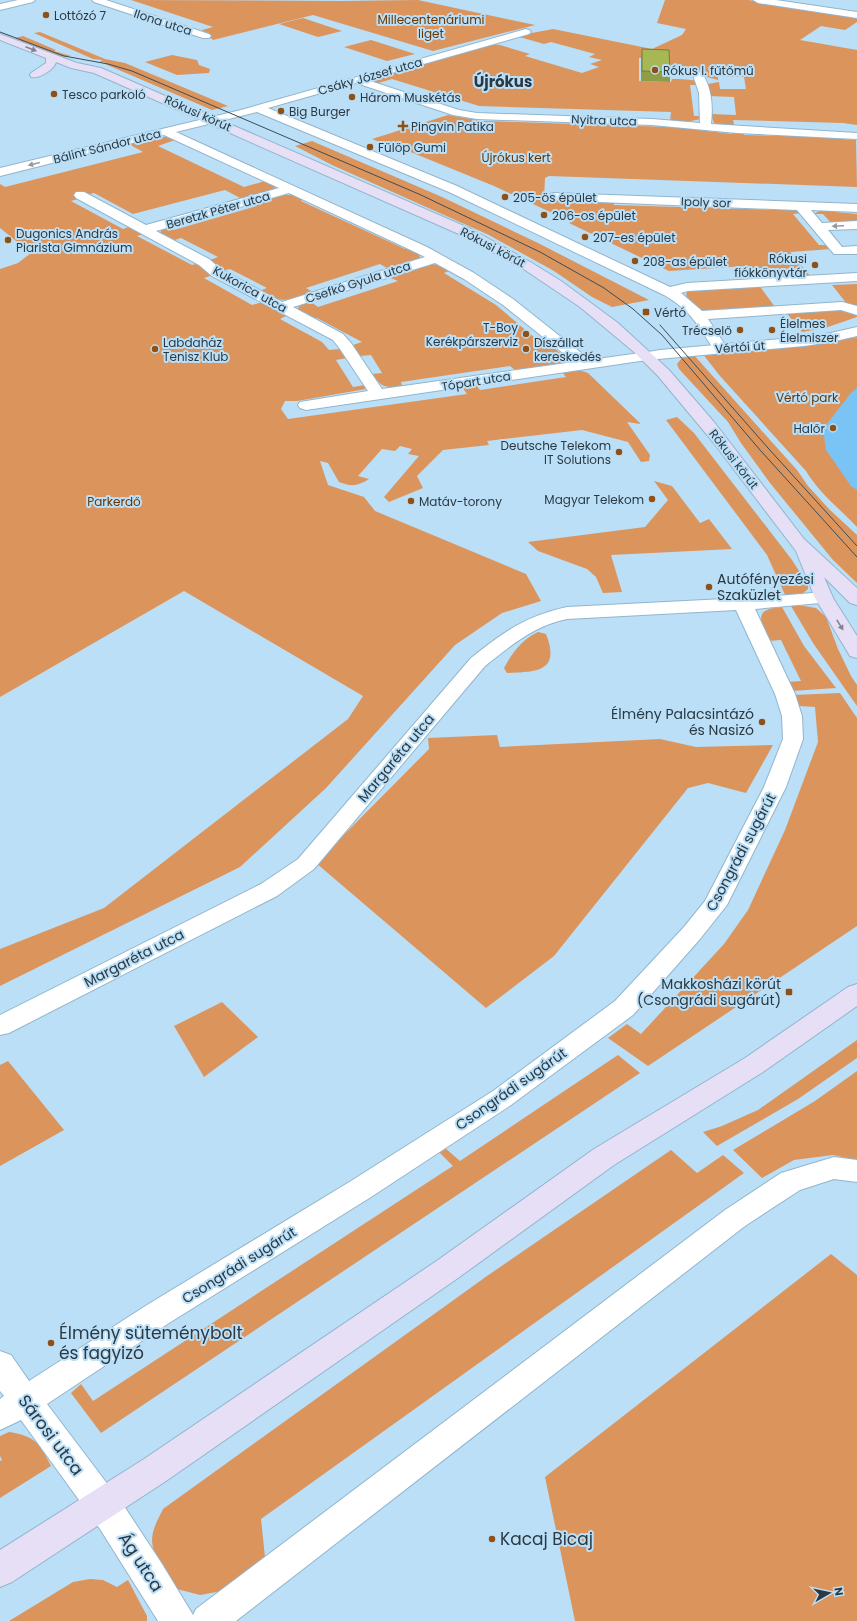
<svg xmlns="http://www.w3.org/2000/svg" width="857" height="1621" font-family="Poppins,sans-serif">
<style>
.green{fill:#dc945d}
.water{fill:#79c4f4}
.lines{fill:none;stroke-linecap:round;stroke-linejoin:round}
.minor-casing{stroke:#92b5cd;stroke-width:2}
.tertiary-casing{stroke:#92b5cd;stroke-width:2}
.secondary-casing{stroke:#92b5cd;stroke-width:2}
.minor{fill:#fff;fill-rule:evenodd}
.tertiary{fill:#fff;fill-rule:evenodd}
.secondary{fill:#e6dff5;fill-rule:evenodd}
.tram{stroke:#3b4c58;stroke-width:1}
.wall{fill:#8f9d47}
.building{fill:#a6b753;stroke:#74803a}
.oneway{fill:#7f8493}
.oneway2{fill:#959ca1}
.poi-dot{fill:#8e5016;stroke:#badff7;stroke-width:1.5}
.labels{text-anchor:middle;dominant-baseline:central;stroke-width:4;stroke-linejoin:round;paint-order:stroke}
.far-poi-label{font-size:12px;fill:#2b3943;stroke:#badff7;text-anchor:start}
.far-park-label{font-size:12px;fill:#683500;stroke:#badff7}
.far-street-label{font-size:12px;fill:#2b3943;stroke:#badff7}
.poi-label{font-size:14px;fill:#2b3943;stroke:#badff7;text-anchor:end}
.street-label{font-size:14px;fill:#2b3943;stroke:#badff7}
.far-district-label{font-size:15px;font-weight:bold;fill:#2b3943;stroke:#badff7}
.near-poi-label{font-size:17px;fill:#2b3943;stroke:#badff7;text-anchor:start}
.near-street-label{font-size:17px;fill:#2b3943;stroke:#badff7}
</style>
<rect width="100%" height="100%" fill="#badff7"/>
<path class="green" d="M131 0 341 1 418 0 535 25 433 51 313 15 213 40 202 30 213 27Z
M665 0H748L857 16V22L845 30 821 26 800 40 857 50V125L843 123 733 120 735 128 722 127 714 123 711 114 736 115 734 97 709 96 708 84 719 82 720 89H746L744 77 718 76V80L707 77 704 70 684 71V67H678L677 69H671L669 57 639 58V81L671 82 672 79C681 79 691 79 699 82L698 85H690L694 116H702L701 119 686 122 670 121 671 112 479 106 392 79 375 84 370 80 371 78 489 44 500 45 530 54 525 56 582 73 599 67 590 64 602 60 589 57 595 54 551 42 544 44 516 36 553 29 652 49 682 35 686 29 657 23Z
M303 18 342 31 318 37 279 24Z
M40 32 105 59 125 63 228 106 212 110 105 64 107 63 100 62 102 60 93 59 34 33Z
M23 36 56 50 54 51 71 56C58 60 27 43 15 38Z
M371 40 415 54 387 61 344 47Z
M172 55 197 60 199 65 210 69 209 73 177 75 145 62Z
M448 115 483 121 670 127 671 125 692 128 691 129 732 134V131L744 132V135L779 136V133L795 134 796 136 856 140 857 187 549 176 545 178 544 199 614 201V205L779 210V206L795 209 802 213 793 214 819 245H828L832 249 790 252 811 277 756 280 746 266 669 271 569 223 572 222 494 186 391 144 387 145 372 139Z
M157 137H166L175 140 158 146 244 187 265 181 275 187 274 189 242 199 225 190 133 214 94 193 86 195 82 193 73 195 78 199 71 201 123 229 131 226 144 234 137 236 192 265 199 263 213 275 204 278 252 305 262 302 288 315 280 319 322 342 329 350 340 349 347 358 336 360 353 387 365 385 366 389 297 401H285L281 409 288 419 467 394 462 387 476 385 480 390 566 377 562 372C572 370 579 369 588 373L641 424 627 422 650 455 649 461 641 462 628 442 582 430 487 441 489 445 443 450 417 476 423 488 389 502 384 497 419 456 408 454 412 449 400 446 395 451 382 449 358 476 369 479C358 486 351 487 339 482L328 463 320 461 328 485 364 497 375 511 526 574 541 601 502 613 455 645 326 788 240 867 0 986V949L104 908 348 719 363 696 184 591 0 697V269L18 263 31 253 0 228V184L5 187 143 152 129 144Z
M312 141 442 197 538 243 649 300 612 307 592 297 554 271 489 235 332 165 295 146Z
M284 195H292L302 199 301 201 405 249 408 248 419 254 420 258 387 268 380 264 306 288 313 292C286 300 285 305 259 291L267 288 230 269 221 271 210 260 218 257 181 238 175 240 160 233 162 229 168 227 174 230 257 206 252 204Z
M822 209H833L835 212 857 214V223H831L823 214H814Z
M431 264 439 265 449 271 444 273 496 305 548 349 554 348 566 358 561 363 515 370 510 366 401 382 402 386C385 388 382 388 372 374L382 373 371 355 360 356 353 345 362 342 317 318H312L297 311 299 306 311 302 318 307 398 281 388 277Z
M857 284V307L847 304 832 285Z
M759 285 775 307 704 312 687 297 686 294 689 290Z
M837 308 857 315V317L825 328 802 332 785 311Z
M857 337V527C839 508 820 494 806 471L720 376 702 353 807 346Z
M693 354 797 470 808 486 829 509 857 535V583L833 560 770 483 741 443 728 422 679 369 677 364 681 359Z
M677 417 694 433 792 560 808 585V589L801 595 786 597 767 555 666 420Z
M654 481 672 486 700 523 709 519 732 549 611 555 622 592 603 593 596 577 587 569 538 551 528 542 645 527 668 500Z
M791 606H804L816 608 826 617 838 649 851 676 857 685V706L813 643Z
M782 607 804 646 836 688 792 691 788 682 801 681 781 640 769 641C760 620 753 609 782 607Z
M538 632 546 634C561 672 536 672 507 673L504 668C513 652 521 640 538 632Z
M840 693 857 718V926L648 1066 608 1038 627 1024 641 1034 724 944 748 910 785 830 818 742 815 707 799 706 793 695Z
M497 735 500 747 660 739 696 747 773 745 746 793 708 783 688 788 554 956 486 1008 316 863 429 749 428 738Z
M222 1002 258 1037 204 1077 174 1026Z
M857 1040V1058L798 1099 717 1146 703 1132 722 1126 758 1110Z
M618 1055 640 1073 101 1433 71 1393 81 1384 93 1401 445 1171 453 1166 439 1152 445 1148 460 1161Z
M8 1061 64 1130 0 1166V1065Z
M857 1071V1160L833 1155 794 1160 762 1178 733 1150 815 1101Z
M671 1150 697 1173 723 1155 744 1173 261 1519 265 1557 222 1591 200 1595 177 1589C165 1572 146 1551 154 1529 156 1522 160 1516 163 1509L487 1276Z
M831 1254 857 1275V1621H575L545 1477Z
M9 1432C36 1436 40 1444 51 1466L0 1498V1461L2 1460 0 1456V1436Z
M90 1579 103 1580 117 1587 128 1580 147 1616V1621H9L73 1582Z"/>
<path class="water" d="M857 388V490L851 486 826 450 823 429 851 393Z"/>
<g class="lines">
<defs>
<path id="minor" d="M18 0H35L33 2 0 10V4Z
M92 0H106L209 34 211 36 209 38H203L94 2Z
M753 0H776L857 12V18L758 3Z
M526 29 529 30 531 32 529 34 367 80 459 110 477 113 652 119 700 123 699 93 693 75 698 72 702 73C712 88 713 107 711 124L857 133V139L737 133 652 125 477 119 453 115 356 83 268 108 457 186 670 287 687 283 857 273V281L688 291 681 293 702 311 842 302 857 306V315L841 310 708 319 727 348 725 351 720 352 715 351C698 326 692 311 664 295L449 192 257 112 176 132 427 247 474 273 513 299 590 360 647 352 652 353 654 356 652 359 647 360 306 410 300 408 298 405 300 402 368 391 340 349 333 340 212 276 199 265 76 198 74 195 76 192H84L146 225 279 188 164 135 0 176V168L241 110ZM289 193 417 253 425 257 282 302 222 270 209 259 156 231ZM435 263 464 279 503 305 574 362 382 389 351 343 343 334 293 307Z
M554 193 857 204V212L811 210 822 223 857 221V229L828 230 842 247 857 246V254H834L797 210 550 200 548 197 550 194Z
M824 592 831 594 833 598 831 602 755 609 795 694 802 716 803 739 786 787 727 905 700 939 633 1015 511 1105 371 1197 169 1323 47 1404 124 1506 162 1564 193 1615 196 1609 725 1210 781 1173 834 1157 857 1160V1182L834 1179 800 1190 745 1226 236 1621H158L100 1529 21 1420 0 1430V1399L4 1396 0 1391V1351L11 1355 29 1381 147 1305 351 1181 493 1091 615 1001 684 927 705 901 764 787 783 739 782 716 775 694 736 610 567 619C535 625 510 646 485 666L314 869 277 896 9 1033 0 1035V1015L261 884 298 859 471 658C503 632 526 616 567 607L765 597Z"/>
<path id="tertiary" d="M857 327V336L831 342 804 346 647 360 642 359 640 356 642 353 660 350 804 337 831 333Z"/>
<path id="secondary" d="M0 34 77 63 101 68 471 229 532 263 561 281 618 323 669 370 714 422 804 539 857 588V605L850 603 824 577 833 598 857 636V658L850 656 815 598 796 551 713 442 658 376 634 352 580 307 522 268 461 235 94 73 71 68 56 62C54 70 39 79 31 77L30 75 31 73 46 63V58L0 40Z
M857 984V1006L763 1072 614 1165 458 1278 166 1481 12 1582 0 1587V1550L144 1459 438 1260 594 1149 745 1058 848 987Z"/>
</defs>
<use href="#minor" class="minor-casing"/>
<use href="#tertiary" class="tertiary-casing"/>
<use href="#secondary" class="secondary-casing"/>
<use href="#minor" class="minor"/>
<use href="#tertiary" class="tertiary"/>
<use href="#secondary" class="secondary"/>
<path class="tram" d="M0 32 64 56 108 64 132 71 421 195 540 252 604 288 633 309 662 335 760 450 857 557
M660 325 768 448 857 546"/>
</g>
<path class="wall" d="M642 49 670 72V82L641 81V59Z"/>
<path class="building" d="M642 49 669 50 670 72 642 71Z"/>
<defs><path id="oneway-solid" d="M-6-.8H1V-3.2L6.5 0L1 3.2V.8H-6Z"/></defs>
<g class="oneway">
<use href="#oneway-solid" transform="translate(31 49) rotate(21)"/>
<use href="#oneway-solid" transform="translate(840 625) rotate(58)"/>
</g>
<g class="oneway2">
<use href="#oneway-solid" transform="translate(34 164) rotate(166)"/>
<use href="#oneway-solid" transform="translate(838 226) rotate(177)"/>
</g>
<g class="poi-dot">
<circle cx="46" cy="15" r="4"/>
<circle cx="655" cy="70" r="4"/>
<circle cx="54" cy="94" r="4"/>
<circle cx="352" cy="97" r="4"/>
<circle cx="281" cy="111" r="4"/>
<path d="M401 120h4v4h4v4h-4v4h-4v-4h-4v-4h4z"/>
<circle cx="370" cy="147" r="4"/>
<circle cx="505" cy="197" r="4"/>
<circle cx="544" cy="215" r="4"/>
<circle cx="585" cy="237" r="4"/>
<circle cx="8" cy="240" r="4"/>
<circle cx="635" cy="261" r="4"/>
<circle cx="815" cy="265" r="4"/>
<rect x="642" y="308" width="8" height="8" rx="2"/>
<circle cx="740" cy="330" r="4"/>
<circle cx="772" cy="330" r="4"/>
<circle cx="526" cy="334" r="4"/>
<circle cx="155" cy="349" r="4"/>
<circle cx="526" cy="349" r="4"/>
<circle cx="833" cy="428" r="4"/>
<circle cx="619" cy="452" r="4"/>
<circle cx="652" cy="499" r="4"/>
<circle cx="411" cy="501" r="4"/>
<circle cx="709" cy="587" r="4"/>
<circle cx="762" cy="722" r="4"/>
<rect x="785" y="988" width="8" height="8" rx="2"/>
<circle cx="51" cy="1343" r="4"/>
<circle cx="492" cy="1539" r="4"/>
</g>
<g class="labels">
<g class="far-poi-label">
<text x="54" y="15">Lottózó 7</text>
<text x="663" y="70">Rókus I. fűtőmű</text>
<text x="62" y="94">Tesco parkoló</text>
<text x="360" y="97">Három Muskétás</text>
<text x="289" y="111">Big Burger</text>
<text x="411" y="126">Pingvin Patika</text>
<text x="378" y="147">Fülöp Gumi</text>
<text x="513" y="197">205-ös épület</text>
<text x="552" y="215">206-os épület</text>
<text x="16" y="233">Dugonics András<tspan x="16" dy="14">Piarista Gimnázium</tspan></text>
<text x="593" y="237">207-es épület</text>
<text x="807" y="258" text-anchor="end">Rókusi<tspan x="807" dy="14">fiókkönyvtár</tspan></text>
<text x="643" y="261">208-as épület</text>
<text x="654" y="312">Vértó</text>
<text x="780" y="323">Élelmes<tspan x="780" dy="14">Élelmiszer</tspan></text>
<text x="518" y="327" text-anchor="end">T-Boy<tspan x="518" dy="14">Kerékpárszerviz</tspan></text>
<text x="732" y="330" text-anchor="end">Trécselő</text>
<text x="163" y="342">Labdaház<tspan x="163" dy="14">Tenisz Klub</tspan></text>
<text x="534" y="342">Díszállat<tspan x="534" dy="14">kereskedés</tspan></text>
<text x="825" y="428" text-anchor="end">Halőr</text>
<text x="611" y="445" text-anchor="end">Deutsche Telekom<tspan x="611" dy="14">IT Solutions</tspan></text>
<text x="644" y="499" text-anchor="end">Magyar Telekom</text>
<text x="419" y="501">Matáv-torony</text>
</g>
<g class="far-park-label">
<text x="431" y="19">Millecentenáriumi<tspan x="431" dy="14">liget</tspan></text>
<text x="516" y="157">Újrókus kert</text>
<text x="807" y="397">Vértó park</text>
<text x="114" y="501">Parkerdő</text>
</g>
<g class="far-street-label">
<text transform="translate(163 22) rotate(18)">Ilona utca</text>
<text transform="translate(370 76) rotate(-16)">Csáky József utca</text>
<text transform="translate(198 113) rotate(24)">Rókusi körút</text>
<text transform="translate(604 120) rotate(2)">Nyitra utca</text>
<text transform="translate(107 146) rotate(-14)">Bálint Sándor utca</text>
<text transform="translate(706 202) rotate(2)">Ipoly sor</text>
<text transform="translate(218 210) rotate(-16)">Beretzk Péter utca</text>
<text transform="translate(493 247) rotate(28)">Rókusi körút</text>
<text transform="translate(358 282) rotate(-18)">Csefkó Gyula utca</text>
<text transform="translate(250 289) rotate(29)">Kukorica utca</text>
<text transform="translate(740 347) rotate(-4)">Vértói út</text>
<text transform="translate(476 381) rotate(-9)">Tópart utca</text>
<text transform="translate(734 459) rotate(52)">Rókusi körút</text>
</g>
<g class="poi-label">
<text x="717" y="579" text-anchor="start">Autófényezési<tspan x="717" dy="16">Szaküzlet</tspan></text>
<text x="754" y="714">Élmény Palacsintázó<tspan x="754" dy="16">és Nasizó</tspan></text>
<text x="781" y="984">Makkosházi körút<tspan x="781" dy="16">(Csongrádi sugárút)</tspan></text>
</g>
<g class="street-label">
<text transform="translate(396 758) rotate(-50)">Margaréta utca</text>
<text transform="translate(741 852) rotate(-62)">Csongrádi sugárút</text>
<text transform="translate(134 958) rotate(-27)">Margaréta utca</text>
<text transform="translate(511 1089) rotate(-35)">Csongrádi sugárút</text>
<text transform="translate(239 1265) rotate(-32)">Csongrádi sugárút</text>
</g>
<g class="far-district-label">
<text x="503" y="81">Újrókus</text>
</g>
<g class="near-poi-label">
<text x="59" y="1333">Élmény süteménybolt<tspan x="59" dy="20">és fagyizó</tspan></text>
<text x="500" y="1539">Kacaj Bicaj</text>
</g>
<g class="near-street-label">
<text transform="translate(51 1435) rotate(53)">Sárosi utca</text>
<text transform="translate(141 1562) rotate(57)">Ág utca</text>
</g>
</g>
<g transform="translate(829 1593) rotate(81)" stroke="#badff7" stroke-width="3" paint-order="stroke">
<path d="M0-3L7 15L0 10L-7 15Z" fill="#2b3943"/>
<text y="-6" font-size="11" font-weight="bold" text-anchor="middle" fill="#2b3943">N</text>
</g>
</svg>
